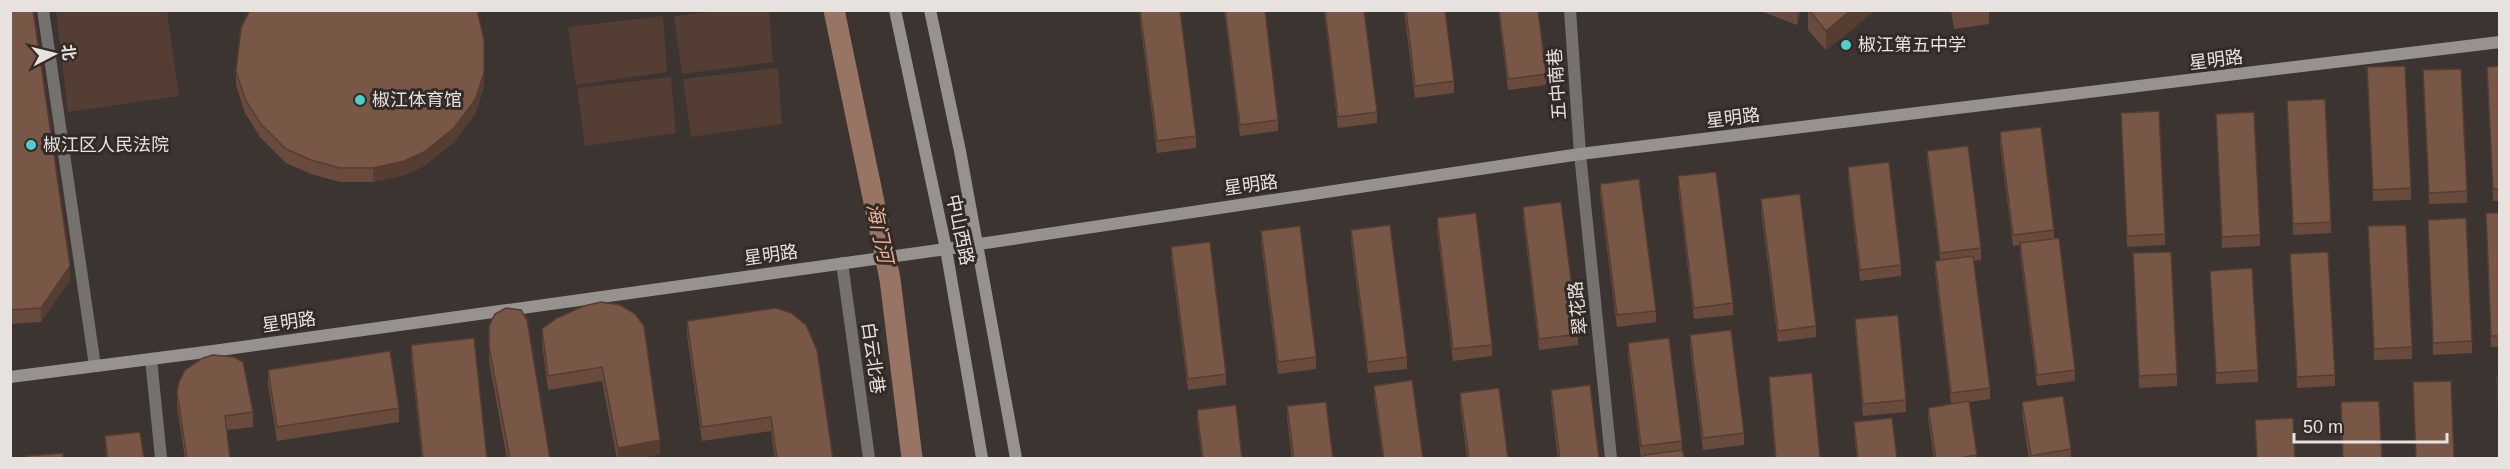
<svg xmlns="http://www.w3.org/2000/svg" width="2510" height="469" font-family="Arial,'Noto Sans SC',sans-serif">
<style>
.green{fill:#543e33}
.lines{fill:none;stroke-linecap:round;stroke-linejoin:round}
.canal{stroke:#977463;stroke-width:21}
.street{stroke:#75716f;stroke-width:12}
.secondary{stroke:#98928f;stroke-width:12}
.wall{fill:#684b3d}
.shaded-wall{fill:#553d32}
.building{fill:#795747;stroke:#553d32;stroke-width:1.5}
.poi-dot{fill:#52cdce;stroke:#322a26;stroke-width:2}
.labels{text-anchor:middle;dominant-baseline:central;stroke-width:6;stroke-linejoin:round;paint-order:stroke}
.poi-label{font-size:18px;fill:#e7e2e0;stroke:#322a26;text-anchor:start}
.street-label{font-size:18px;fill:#e7e2e0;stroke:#322a26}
.water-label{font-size:20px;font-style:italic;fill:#ecb093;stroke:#322a26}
</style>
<rect width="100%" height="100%" fill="#3c3430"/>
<path class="green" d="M725 10 769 11 773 62 682 74 674 16Z
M56 11H167L179 96 68 112Z
M663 16 667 72 576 85 568 27Z
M778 68 782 124 691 137 683 79Z
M671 77 676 133 585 146 577 88Z"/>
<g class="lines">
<path class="canal" d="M834 10 890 279 912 458"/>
<path class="street" d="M43 10 95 366
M1570 10 1580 154 1611 458
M842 263 869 458
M151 359 161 458"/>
<path class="secondary" d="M895 10 946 249 982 458
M930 10 960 151 1016 458
M10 377 213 351 946 249 1580 154 2500 42"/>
</g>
<path class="wall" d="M10 10 70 280 41 322 10 324Z
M1140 10 1196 136V148L1157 153 1140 21Z
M1224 10H1265L1278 120V131L1240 136Z
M1324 10H1364L1377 112V123L1338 128Z
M1404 10H1445L1454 81V93L1415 98Z
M1498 10H1538L1546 74V85L1508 90Z
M1758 10H1801L1797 25Z
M1808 10H1876L1826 50 1808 30Z
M1951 10H1989V24L1954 29Z
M2499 66V201H2493L2487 67Z
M2367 67 2411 188V200L2373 201Z
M2423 70 2467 191V203L2429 204Z
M236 71 484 87 475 114 454 142 424 166 404 175 373 182H340L311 174 286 163 260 137 245 113 236 85Z
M2287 101 2331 222V233L2293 235Z
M2121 113 2165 234V245L2127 247Z
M2216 114 2260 235V246L2222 248Z
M2000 132 2054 230V239L2075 370V381L2037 386 2020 254V245L2013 246 2000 144Z
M1927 151 1981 248V260L1973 261 1990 388V399L1969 402 1977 459H1934L1928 419V408L1951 404 1935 272V261L1940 260 1927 162Z
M1848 167 1901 265V276L1860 281 1848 178Z
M1678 176 1733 303V315L1694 319 1678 188Z
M1600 184 1656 311V322L1617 327 1600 195Z
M1761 199 1816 326V337L1778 342 1761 211Z
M1523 207 1578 334V345L1539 350 1523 218Z
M2486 213H2499V347H2491Z
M1437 218 1492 345V356L1453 361 1437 229Z
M2428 220 2472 341V353L2433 355Z
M2368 226 2412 347V359L2374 360Z
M1351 230 1407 357V369L1368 373 1351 242Z
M1261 231 1316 357V369L1278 374 1261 242Z
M1171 247 1226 374V385L1188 390 1171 258Z
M2133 253 2177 374V386L2139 388Z
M2290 254 2335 375V386L2297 388Z
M2210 271 2258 370V382L2216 384Z
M635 314 660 454 637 459H617L602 381 548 390 542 343V329Z
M1855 319 1906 400V412L1863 416 1855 330Z
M687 321 833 459H775L771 431 702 441 687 335Z
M1690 335 1744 433V445L1703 450 1690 347Z
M489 340 550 459H507L489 361Z
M1628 343 1682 441V450L1684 459H1644V457L1641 458 1628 355Z
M411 345 487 459H422L411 359Z
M268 370 399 408V422L277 441 268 384Z
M1769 377 1820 458 1775 459 1769 388Z
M1374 386 1423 459H1383L1374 397Z
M1551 390 1599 459H1558L1551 401Z
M177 392 253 412V427L227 430 230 459H185L177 406Z
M1460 393 1508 459H1467L1460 404Z
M2022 402 2071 449V459H2029L2022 414Z
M1287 406 1333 459H1292L1287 418Z
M1197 410 1242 459H1202L1197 421Z
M1854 422 1897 459H1857L1854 434Z
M105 436 144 459H106Z"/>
<path class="shaded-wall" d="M1797 10H1801L1797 25Z
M1851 10H1876L1826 50V31Z
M484 73V87L475 114 454 142 424 166 404 175 373 182V168Z
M70 266V280L41 322V308Z
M660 440V454L637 459H618V448Z"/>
<path class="building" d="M10 10H33L70 266 41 308 10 310Z
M250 10H477L484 40V73L475 100 454 128 424 152 404 161 373 168H340L311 160 286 149 260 123 245 99 236 71 241 28Z
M1140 10H1180L1196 136 1157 141Z
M1225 10H1265L1278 120 1240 125Z
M1325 10H1364L1377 112 1338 117Z
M1406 10H1445L1454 81 1415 86Z
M1499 10H1538L1546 74 1508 79Z
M1809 10H1851L1826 31Z
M2405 66 2411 188 2373 190 2367 67Z
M2499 66V189H2493L2487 67Z
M2461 69 2467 191 2429 193 2423 70Z
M2325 99 2331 222 2293 224 2287 101Z
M2159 111 2165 234 2127 236 2121 113Z
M2254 112 2260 235 2222 237 2216 114Z
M2041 127 2054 230 2013 235 2000 132Z
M1968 146 1981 248 1940 253 1927 151Z
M1889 162 1901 265 1860 270 1848 167Z
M1716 172 1733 303 1694 308 1678 176Z
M1639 179 1656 311 1617 315 1600 184Z
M1800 194 1816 326 1778 331 1761 199Z
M1561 202 1578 334 1539 339 1523 207Z
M1476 213 1492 345 1453 349 1437 218Z
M2486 213H2499V336H2491Z
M2466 218 2472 341 2433 343 2428 220Z
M1390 225 1407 357 1368 362 1351 230Z
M2406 225 2412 347 2374 349 2368 226Z
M1300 226 1316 357 1278 362 1261 231Z
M2059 238 2075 370 2037 375 2020 243Z
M1210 242 1226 374 1188 379 1171 247Z
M2171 252 2177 374 2139 376 2133 253Z
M2328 252 2335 375 2297 377 2290 254Z
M1973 256 1990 388 1951 393 1935 261Z
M2252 268 2258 370 2216 373 2210 271Z
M601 302 620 305 635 314 644 326 660 440 618 448 602 367 548 376 542 329 557 318 584 306Z
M506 308 521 310 527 320 550 459H510L489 347V326L495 314Z
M776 308 791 313 806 325 817 350 833 459H777L771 417 702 427 687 321Z
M1898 315 1906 400 1863 404 1855 319Z
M1731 330 1744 433 1703 438 1690 335Z
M474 338 487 459H423L411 345Z
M1669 338 1682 441 1641 446 1628 343Z
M390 351 399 408 277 427 268 370Z
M213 355 234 357 243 362 253 412 225 416 230 459H187L177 392 179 382 185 370 203 358Z
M1812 373 1820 458 1776 459 1769 377Z
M2497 376H2499V422Z
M1412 380 1423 459H1384L1374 386Z
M2451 381 2454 459H2416L2413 382Z
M1590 385 1599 459H1560L1551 390Z
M1499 388 1508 459H1469L1460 393Z
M2063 396 2071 449 2031 456 2022 402Z
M1969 401 1977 455 1953 459H1936L1928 408Z
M2379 401 2382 459H2343L2341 402Z
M1326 402 1333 459H1294L1287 406Z
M1236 405 1242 459H1203L1197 410Z
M1892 418 1897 459H1858L1854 422Z
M2293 418 2295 459H2257L2255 420Z
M140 432 144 459H108L105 436Z
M1683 450 1684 459H1644V455Z
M63 453V459H27V456Z"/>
<g class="poi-dot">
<circle cx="1846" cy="45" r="6"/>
<circle cx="360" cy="100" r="6"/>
<circle cx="31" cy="145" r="6"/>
</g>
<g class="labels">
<g class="poi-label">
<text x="1858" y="45">椒江第五中学</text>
<text x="372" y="100">椒江体育馆</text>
<text x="43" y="145">椒江区人民法院</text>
</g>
<g class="street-label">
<text transform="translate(2216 60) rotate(-7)">星明路</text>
<text transform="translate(1557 84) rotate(-94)">五中南巷</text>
<text transform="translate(1733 118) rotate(-7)">星明路</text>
<text transform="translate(1251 185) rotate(-8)">星明路</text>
<text transform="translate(960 230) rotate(78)">中山西路</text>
<text transform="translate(771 255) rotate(-8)">星明路</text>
<text transform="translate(1578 308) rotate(-96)">翠花路</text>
<text transform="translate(289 322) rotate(-8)">星明路</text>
<text transform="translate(873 358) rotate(82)">白云北巷</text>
</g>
<g class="water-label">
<text transform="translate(880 233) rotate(78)">海门河</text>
</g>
</g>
<rect width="2510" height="469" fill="none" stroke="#e7e2e0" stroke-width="24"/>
<g transform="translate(54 54) rotate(83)" stroke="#322a26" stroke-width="4.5" paint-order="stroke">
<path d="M0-4.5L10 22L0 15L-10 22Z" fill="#e7e2e0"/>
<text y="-9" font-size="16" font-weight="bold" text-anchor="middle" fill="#e7e2e0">北</text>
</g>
<path d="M2294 433v9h153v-9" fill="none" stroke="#e7e2e0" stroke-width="3"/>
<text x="2303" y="433" font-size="18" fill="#e7e2e0" stroke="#322a26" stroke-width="4.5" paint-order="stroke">50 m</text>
</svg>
